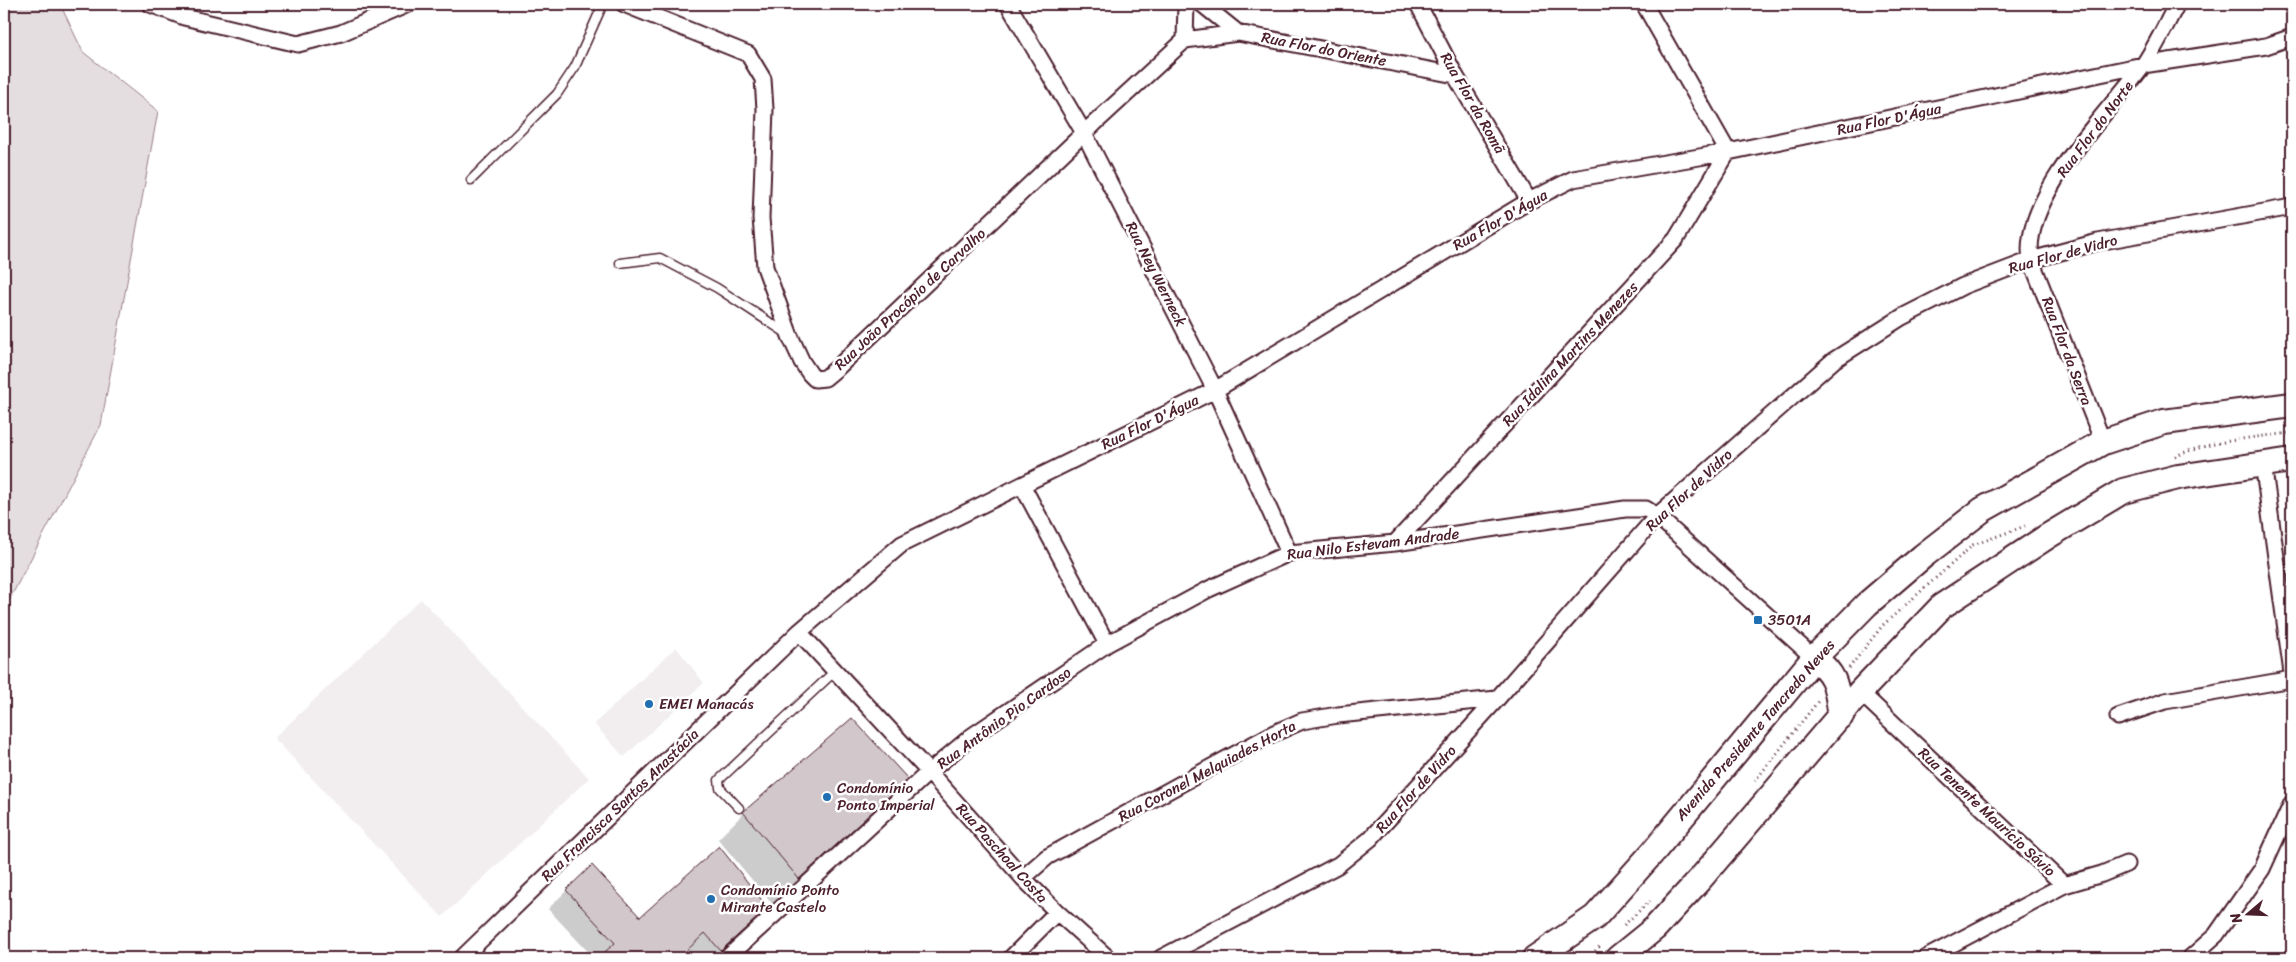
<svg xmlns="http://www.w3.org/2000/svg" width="2296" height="962" font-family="Sriracha,sans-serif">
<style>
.built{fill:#f2eeef}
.green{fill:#e5dee0;stroke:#987e86}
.shadow{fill:#0003}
.building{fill:#d2c7cb;stroke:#4a1f2b}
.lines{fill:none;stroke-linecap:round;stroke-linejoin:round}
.service-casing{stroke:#4a1f2b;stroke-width:11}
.minor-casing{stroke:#4a1f2b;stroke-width:19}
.primary-casing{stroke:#4a1f2b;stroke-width:28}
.path{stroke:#4a1f2b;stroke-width:3;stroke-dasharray:1 4;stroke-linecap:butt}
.service{stroke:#fff;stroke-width:8}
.minor{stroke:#fff;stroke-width:15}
.primary{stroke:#fff;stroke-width:24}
.poi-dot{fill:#1f6fb2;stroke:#fff;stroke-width:2}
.labels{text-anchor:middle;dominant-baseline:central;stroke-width:5;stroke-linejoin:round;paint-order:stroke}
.street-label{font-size:15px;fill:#4a1f2b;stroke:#fff}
.poi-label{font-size:15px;fill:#4a1f2b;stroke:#fff;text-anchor:start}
</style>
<rect width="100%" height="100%" fill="#fff"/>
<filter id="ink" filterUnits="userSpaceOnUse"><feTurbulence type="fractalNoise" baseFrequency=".02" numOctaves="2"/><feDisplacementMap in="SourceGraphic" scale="10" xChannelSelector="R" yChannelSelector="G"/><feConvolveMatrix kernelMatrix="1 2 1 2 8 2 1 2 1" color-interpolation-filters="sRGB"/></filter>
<g filter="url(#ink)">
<path class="built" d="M421 599 589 778 442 917 274 738Z
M676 647 704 683 624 757 594 724Z"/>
<path class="green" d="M4 4H60L83 52 158 111 101 425 4 610Z"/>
<path class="shadow" d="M852 720 906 778 772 904 718 839 744 813Z
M567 890 640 919 747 926 713 958H692L685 951 678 958H594L548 909Z"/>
<path class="building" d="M852 718 908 779 799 879 743 812Z
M719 846 768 908 725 947 721 951 705 933 679 958H598L615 943 566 890 592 865 640 917Z"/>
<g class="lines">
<defs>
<path id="service" d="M471 180 557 94 575 67 603 4
M620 263 660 258 717 288 786 333
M739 808 720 788 719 780 835 671"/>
<path id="minor" d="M150 4 184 17 298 44 341 33 408 4
M624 4 748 54 763 79 765 109 761 218 765 267 790 336 802 362 810 374 815 379 825 378 837 368 1084 133 1185 40 1238 33
M1008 4 1084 133 1215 390 1289 553
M1202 4 1238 33 1455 75
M1418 4 1455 75 1529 201
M1185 40 1186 4
M2103 442 2031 260C2020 199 2108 113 2142 67 2156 47 2166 24 2177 4
M2263 463 2292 673
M1022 485 1107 644
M1395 543 1676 239 1728 152 1644 4
M799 632 929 772 1023 878 1057 912 1108 958
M1860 692 2064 885
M2118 717 2165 701 2292 679
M1023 878 1047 857 1272 734 1302 721 1338 715 1497 699
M462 958 799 632 902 544 1215 390 1529 201 1573 179 1728 152 2143 65 2266 46 2292 37
M727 958 929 772 972 736 1107 644 1209 589 1289 553 1395 543 1625 509H1646L1657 516 1814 658
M1011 958 1057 912
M1161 958 1338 865 1370 839 1497 699 1657 516 1834 360 1902 317 1963 286 2031 260 2098 242 2292 207
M1926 958 2064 885 2102 874 2126 864
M2190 958 2216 935 2262 869 2292 803"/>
<path id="primary" d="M1814 658C1838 676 1836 688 1841 716
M1535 958 1595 917 1654 851 1814 658 1867 604 1923 556 1982 510 2103 442 2164 422 2292 405
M1618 958 1655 928 1701 878 1860 692 1942 606 2048 536 2123 491 2178 477 2292 460"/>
</defs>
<use href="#service" class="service-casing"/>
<use href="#minor" class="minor-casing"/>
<use href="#primary" class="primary-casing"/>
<path class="path" d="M2175 456C2212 441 2254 437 2292 433
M1849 668 1883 625 1973 545 2025 526
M1755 781 1819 700
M1624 925 1650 901
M1588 958 1600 946"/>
<use href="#service" class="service"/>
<use href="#minor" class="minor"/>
<use href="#primary" class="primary"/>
</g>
</g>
<g class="poi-dot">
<rect x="1753" y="615" width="10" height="10" rx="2.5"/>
<circle cx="649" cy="704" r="5"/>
<circle cx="827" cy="797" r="5"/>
<circle cx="711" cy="899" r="5"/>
</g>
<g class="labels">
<g class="street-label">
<text transform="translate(1324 49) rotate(11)">Rua Flor do Oriente</text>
<text transform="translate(1473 103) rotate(60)">Rua Flor da Romã</text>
<text transform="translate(1889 119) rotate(-12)">Rua Flor D'Água</text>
<text transform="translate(2095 129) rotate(-53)">Rua Flor do Norte</text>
<text transform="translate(1500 220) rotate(-30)">Rua Flor D'Água</text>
<text transform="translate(2063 254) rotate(-15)">Rua Flor de Vidro</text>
<text transform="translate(1156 274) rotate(63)">Rua Ney Werneck</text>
<text transform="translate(910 299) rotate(-43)">Rua João Procópio de Carvalho</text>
<text transform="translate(2067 351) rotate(69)">Rua Flor da Serra</text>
<text transform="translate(1570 354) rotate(-47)">Rua Idalina Martins Menezes</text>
<text transform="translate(1150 422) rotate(-26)">Rua Flor D'Água</text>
<text transform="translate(1689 490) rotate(-43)">Rua Flor de Vidro</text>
<text transform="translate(1373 544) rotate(-7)">Rua Nilo Estevam Andrade</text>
<text transform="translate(1004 718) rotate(-36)">Rua Antônio Pio Cardoso</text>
<text transform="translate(1755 730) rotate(-49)">Avenida Presidente Tancredo Neves</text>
<text transform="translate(1207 771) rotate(-28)">Rua Coronel Melquiades Horta</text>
<text transform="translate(1416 789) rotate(-48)">Rua Flor de Vidro</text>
<text transform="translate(620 805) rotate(-44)">Rua Francisca Santos Anastácia</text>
<text transform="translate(1987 812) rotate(43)">Rua Tenente Maurício Sávio</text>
<text transform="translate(1002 853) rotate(48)">Rua Paschoal Costa</text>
</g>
<g class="poi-label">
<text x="1768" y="620">3501A</text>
<text x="659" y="704">EMEI Manacás</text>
<text x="837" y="788">Condomínio<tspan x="837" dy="17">Ponto Imperial</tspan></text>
<text x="721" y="890">Condomínio Ponto<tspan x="721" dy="17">Mirante Castelo</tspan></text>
</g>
</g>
<rect width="2296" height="962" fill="none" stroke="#fff" stroke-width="20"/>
<rect x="10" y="10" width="2276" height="942" fill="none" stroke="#4a1f2b" stroke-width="2" filter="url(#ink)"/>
<g transform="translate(2248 914) rotate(251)" stroke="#ffffff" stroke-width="4" paint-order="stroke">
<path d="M0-4L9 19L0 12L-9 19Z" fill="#4a1f2b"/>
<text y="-8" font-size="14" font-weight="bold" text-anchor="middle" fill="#4a1f2b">N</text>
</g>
</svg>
